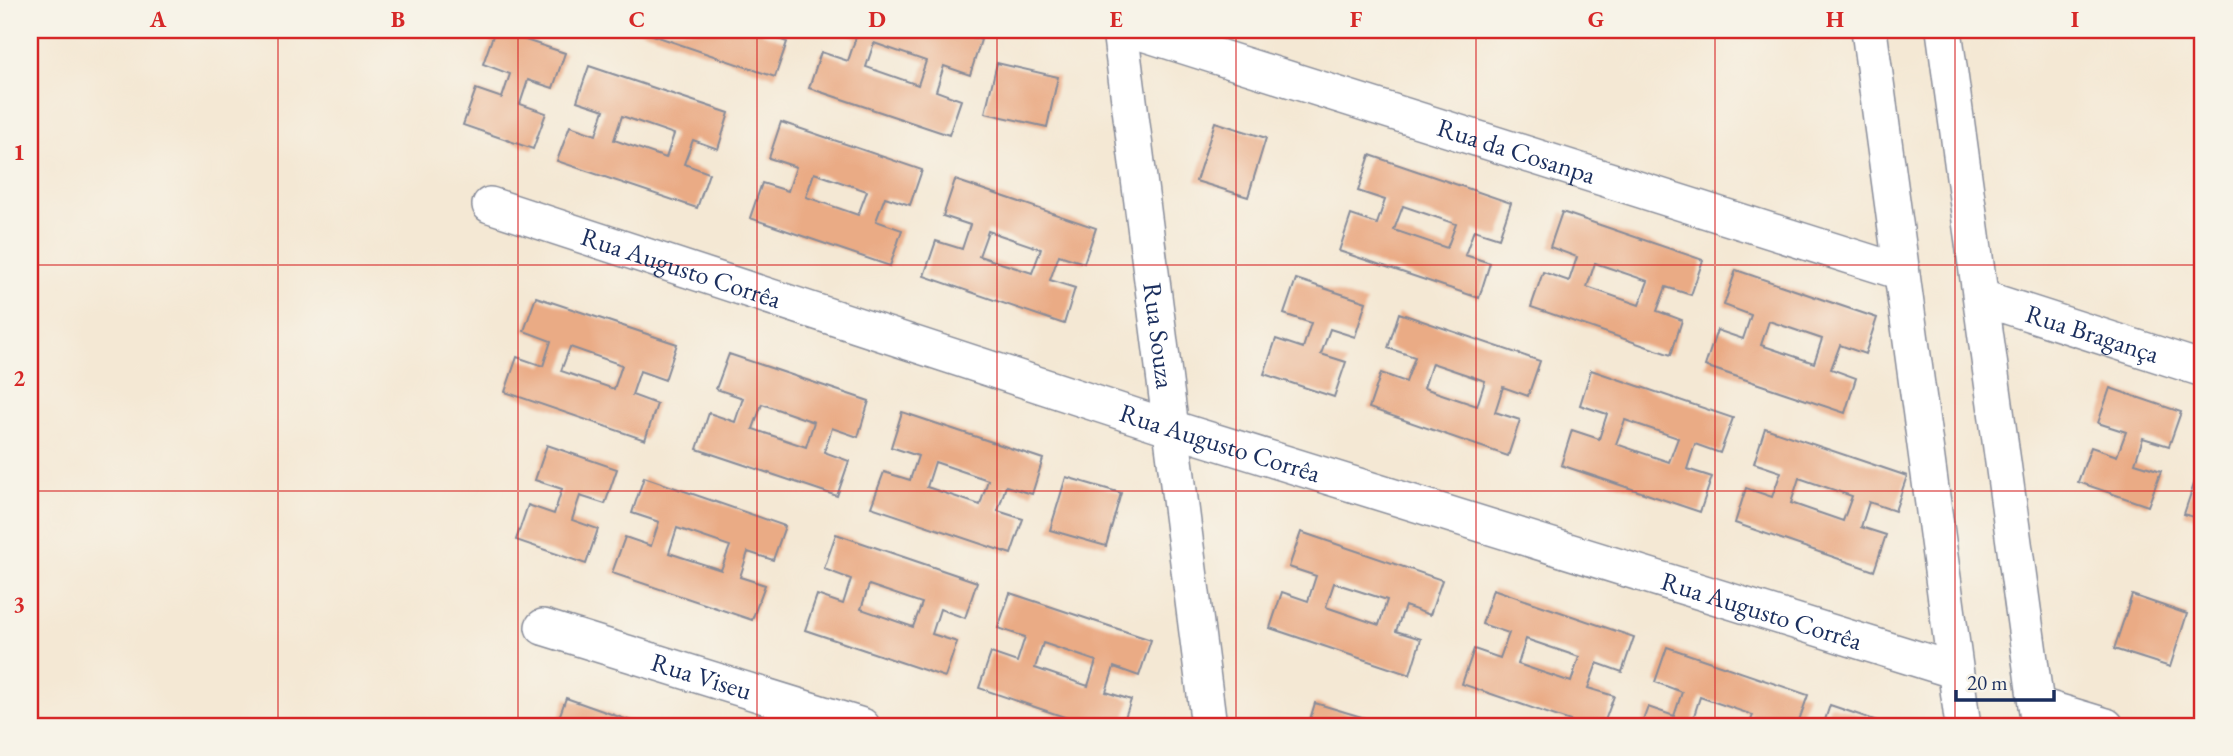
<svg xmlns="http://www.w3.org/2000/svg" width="2233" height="756" font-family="'EB Garamond',serif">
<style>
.building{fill:#eaab85;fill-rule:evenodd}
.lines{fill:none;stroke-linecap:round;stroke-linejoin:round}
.street-casing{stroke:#888c99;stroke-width:38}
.street{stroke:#fff;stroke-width:35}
.grid{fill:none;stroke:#d62828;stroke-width:2;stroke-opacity:0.55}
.labels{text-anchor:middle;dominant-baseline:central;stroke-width:5;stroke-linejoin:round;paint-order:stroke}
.street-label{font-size:26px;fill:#1b2f5e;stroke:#f7f3e8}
.neatline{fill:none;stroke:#d62828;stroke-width:2.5}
.grid-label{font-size:23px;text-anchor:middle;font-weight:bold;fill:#d62828}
</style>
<rect width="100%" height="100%" fill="#f7f3e8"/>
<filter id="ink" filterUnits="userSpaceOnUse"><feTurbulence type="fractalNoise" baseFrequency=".0143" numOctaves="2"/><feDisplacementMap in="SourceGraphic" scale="14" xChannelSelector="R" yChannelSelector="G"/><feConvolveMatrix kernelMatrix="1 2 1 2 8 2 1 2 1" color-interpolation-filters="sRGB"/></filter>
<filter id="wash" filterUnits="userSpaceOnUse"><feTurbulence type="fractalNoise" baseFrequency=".00686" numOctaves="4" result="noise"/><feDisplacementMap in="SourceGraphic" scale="28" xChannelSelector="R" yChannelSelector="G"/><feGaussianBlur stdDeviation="1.57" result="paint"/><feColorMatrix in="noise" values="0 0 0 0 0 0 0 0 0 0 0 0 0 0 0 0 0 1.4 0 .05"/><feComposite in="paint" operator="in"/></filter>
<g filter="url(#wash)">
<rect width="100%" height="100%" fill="#f4e8d4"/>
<g id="blocks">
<path class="building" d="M495 30 565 53 553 88 528 80 520 104 546 113 533 149 463 125 476 89 502 98 510 74 483 64Z
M638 30H763L762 33 787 42 775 77Z
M837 30H951L981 40 970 75 944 66 936 91 961 100 949 135 809 88 821 52 848 61 856 37ZM874 43 926 61 918 85 866 67Z
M997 63 1058 77 1047 127 985 113Z
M589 66 729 113 718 149 693 140 684 164 709 173 697 208 557 161 570 126 596 135 604 110 577 101ZM622 116 674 134 666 158 614 140Z
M781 122 922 170 910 205 885 197 876 221 902 230 890 266 750 218 762 183 788 191 796 167 769 158ZM814 173 867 191 858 215 806 197Z
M1215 122 1266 138 1248 197 1196 181Z
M1370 155 1511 203 1499 238 1474 230 1465 255 1490 263 1479 298 1339 251 1351 215 1377 224 1385 200 1358 191ZM1403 206 1456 224 1447 248 1394 230Z
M955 180 1096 228 1084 263 1059 255 1050 280 1075 288 1064 324 924 276 936 241 962 249 970 225 943 216ZM988 231 1041 249 1032 273 979 256Z
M1562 212 1703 260 1691 295 1666 287 1657 311 1682 320 1671 355 1531 307 1543 272 1569 281 1577 257 1550 247ZM1595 263 1648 281 1639 305 1587 287Z
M1736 270 1877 318 1865 354 1840 345 1831 369 1856 378 1845 413 1705 366 1717 330 1743 339 1751 315 1724 305ZM1769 321 1822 339 1814 363 1761 345Z
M1296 279 1366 302 1355 337 1330 329 1321 354 1346 362 1334 397 1264 374 1276 339 1303 348 1311 323 1284 314Z
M536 297 677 344 665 380 640 371 632 395 657 404 645 440 505 392 517 357 543 366 551 341 524 331ZM570 347 622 365 614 389 561 371Z
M1399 313 1540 361 1528 396 1503 387 1495 412 1520 420 1508 456 1369 408 1381 373 1406 382 1415 357 1388 348ZM1432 363 1485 381 1477 406 1424 388Z
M729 354 869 401 858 437 832 428 824 452 849 461 837 496 697 449 709 413 735 422 743 398 716 389ZM762 404 814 422 806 447 753 429Z
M1591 370 1733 418 1720 453 1695 444 1687 469 1712 477 1700 512 1561 465 1572 430 1599 439 1607 414 1580 405ZM1625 420 1678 438 1669 462 1616 444Z
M2110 388 2181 412 2169 446 2143 438 2135 463 2161 471 2148 506 2078 482 2091 447 2117 456 2126 432 2098 423Z
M902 412 1043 459 1032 494 1006 486 998 511 1023 519 1011 554 871 507 884 472 910 480 918 456 891 447ZM935 462 988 480 980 505 927 487Z
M1765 428 1907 476 1895 511 1869 502 1861 527 1886 535 1874 571 1735 523 1746 488 1772 497 1781 472 1754 463ZM1799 478 1852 496 1843 521 1791 503Z
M547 445 617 469 605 504 580 496 572 520 598 529 586 564 516 540 528 505 554 514 562 489 535 480Z
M644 477 785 526 773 560 748 552 740 577 765 585 752 620 612 573 625 537 651 546 659 522 632 513ZM677 528 730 546 721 570 669 553Z
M1066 477 1121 493 1106 546 1050 530Z
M2196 478 2203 480V520L2184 514Z
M1301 532 1442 580 1430 615 1405 606 1396 631 1421 639 1410 675 1270 628 1282 592 1308 601 1316 576 1289 567ZM1334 583 1387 600 1379 625 1326 607Z
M836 534 977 582 965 618 940 609 932 634 957 642 945 677 805 630 817 595 843 604 851 579 824 569ZM869 585 922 603 913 627 861 609Z
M1493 589 1634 637 1622 672 1597 663 1588 688 1614 696 1603 726H1585L1462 684 1474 649 1500 658 1509 633 1482 624ZM1526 639 1579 657 1571 682 1518 664Z
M1010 593 1151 640 1139 676 1114 667 1106 692 1131 700 1122 726H1091L979 688 991 653 1017 662 1025 637 998 628ZM1043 643 1096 661 1088 686 1035 668Z
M2132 595 2187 614 2170 667 2114 649Z
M1667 647 1808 695 1797 726 1771 722 1769 726H1749L1753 715 1700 697 1692 722 1702 726H1641L1648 707 1674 716 1682 692 1655 682Z
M566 698 645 726H556Z
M1315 703 1375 721 1373 726H1308Z
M1830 705 1892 726H1823Z"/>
</g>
</g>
<g filter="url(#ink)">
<use href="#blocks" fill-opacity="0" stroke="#888c99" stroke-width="2"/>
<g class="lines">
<defs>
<g id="street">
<path id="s1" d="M1120 30 1209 726"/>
<path id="s2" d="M1133 30 1901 272"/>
<path d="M1869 30 1963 726"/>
<path d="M1944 30 2039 726"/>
<path id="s3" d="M490 205 1171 428 1953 670"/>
<path id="s4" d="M1982 298 2203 369"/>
<path id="s5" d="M543 627 862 726"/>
<path d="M2036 705 2106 726"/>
</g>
</defs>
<use href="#street" class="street-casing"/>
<use href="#street" class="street"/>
</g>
</g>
<path class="grid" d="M278 30V726M518 30V726M757 30V726M997 30V726M1236 30V726M1476 30V726M1715 30V726M1955 30V726M30 265H2203M30 491H2203"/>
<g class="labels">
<g class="street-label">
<text stroke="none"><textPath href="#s2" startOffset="402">Rua da Cosanpa</textPath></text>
<text stroke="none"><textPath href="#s3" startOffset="201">Rua Augusto Corrêa</textPath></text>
<text stroke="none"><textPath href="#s4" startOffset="116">Rua Bragança</textPath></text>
<text stroke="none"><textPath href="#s1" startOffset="308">Rua Souza</textPath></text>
<text stroke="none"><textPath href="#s3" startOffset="768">Rua Augusto Corrêa</textPath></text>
<text stroke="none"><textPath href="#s3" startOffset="1335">Rua Augusto Corrêa</textPath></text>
<text stroke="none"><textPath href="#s5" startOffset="166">Rua Viseu</textPath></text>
</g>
</g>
<rect width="2233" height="756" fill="none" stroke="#f7f3e8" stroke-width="77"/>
<path d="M1956 690v10h98v-10" fill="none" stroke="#1b2f5e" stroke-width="3.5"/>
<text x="1967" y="690" font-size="21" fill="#1b2f5e" stroke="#f7f3e8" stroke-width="5" paint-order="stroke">20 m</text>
<rect x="38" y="38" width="2156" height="680" class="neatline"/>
<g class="grid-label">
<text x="158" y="27">A</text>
<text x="398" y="27">B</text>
<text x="637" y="27">C</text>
<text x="877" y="27">D</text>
<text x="1116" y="27">E</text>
<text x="1356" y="27">F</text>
<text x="1596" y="27">G</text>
<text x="1835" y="27">H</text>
<text x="2075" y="27">I</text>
<text x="19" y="160">1</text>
<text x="19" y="386">2</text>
<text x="19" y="612">3</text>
</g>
</svg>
